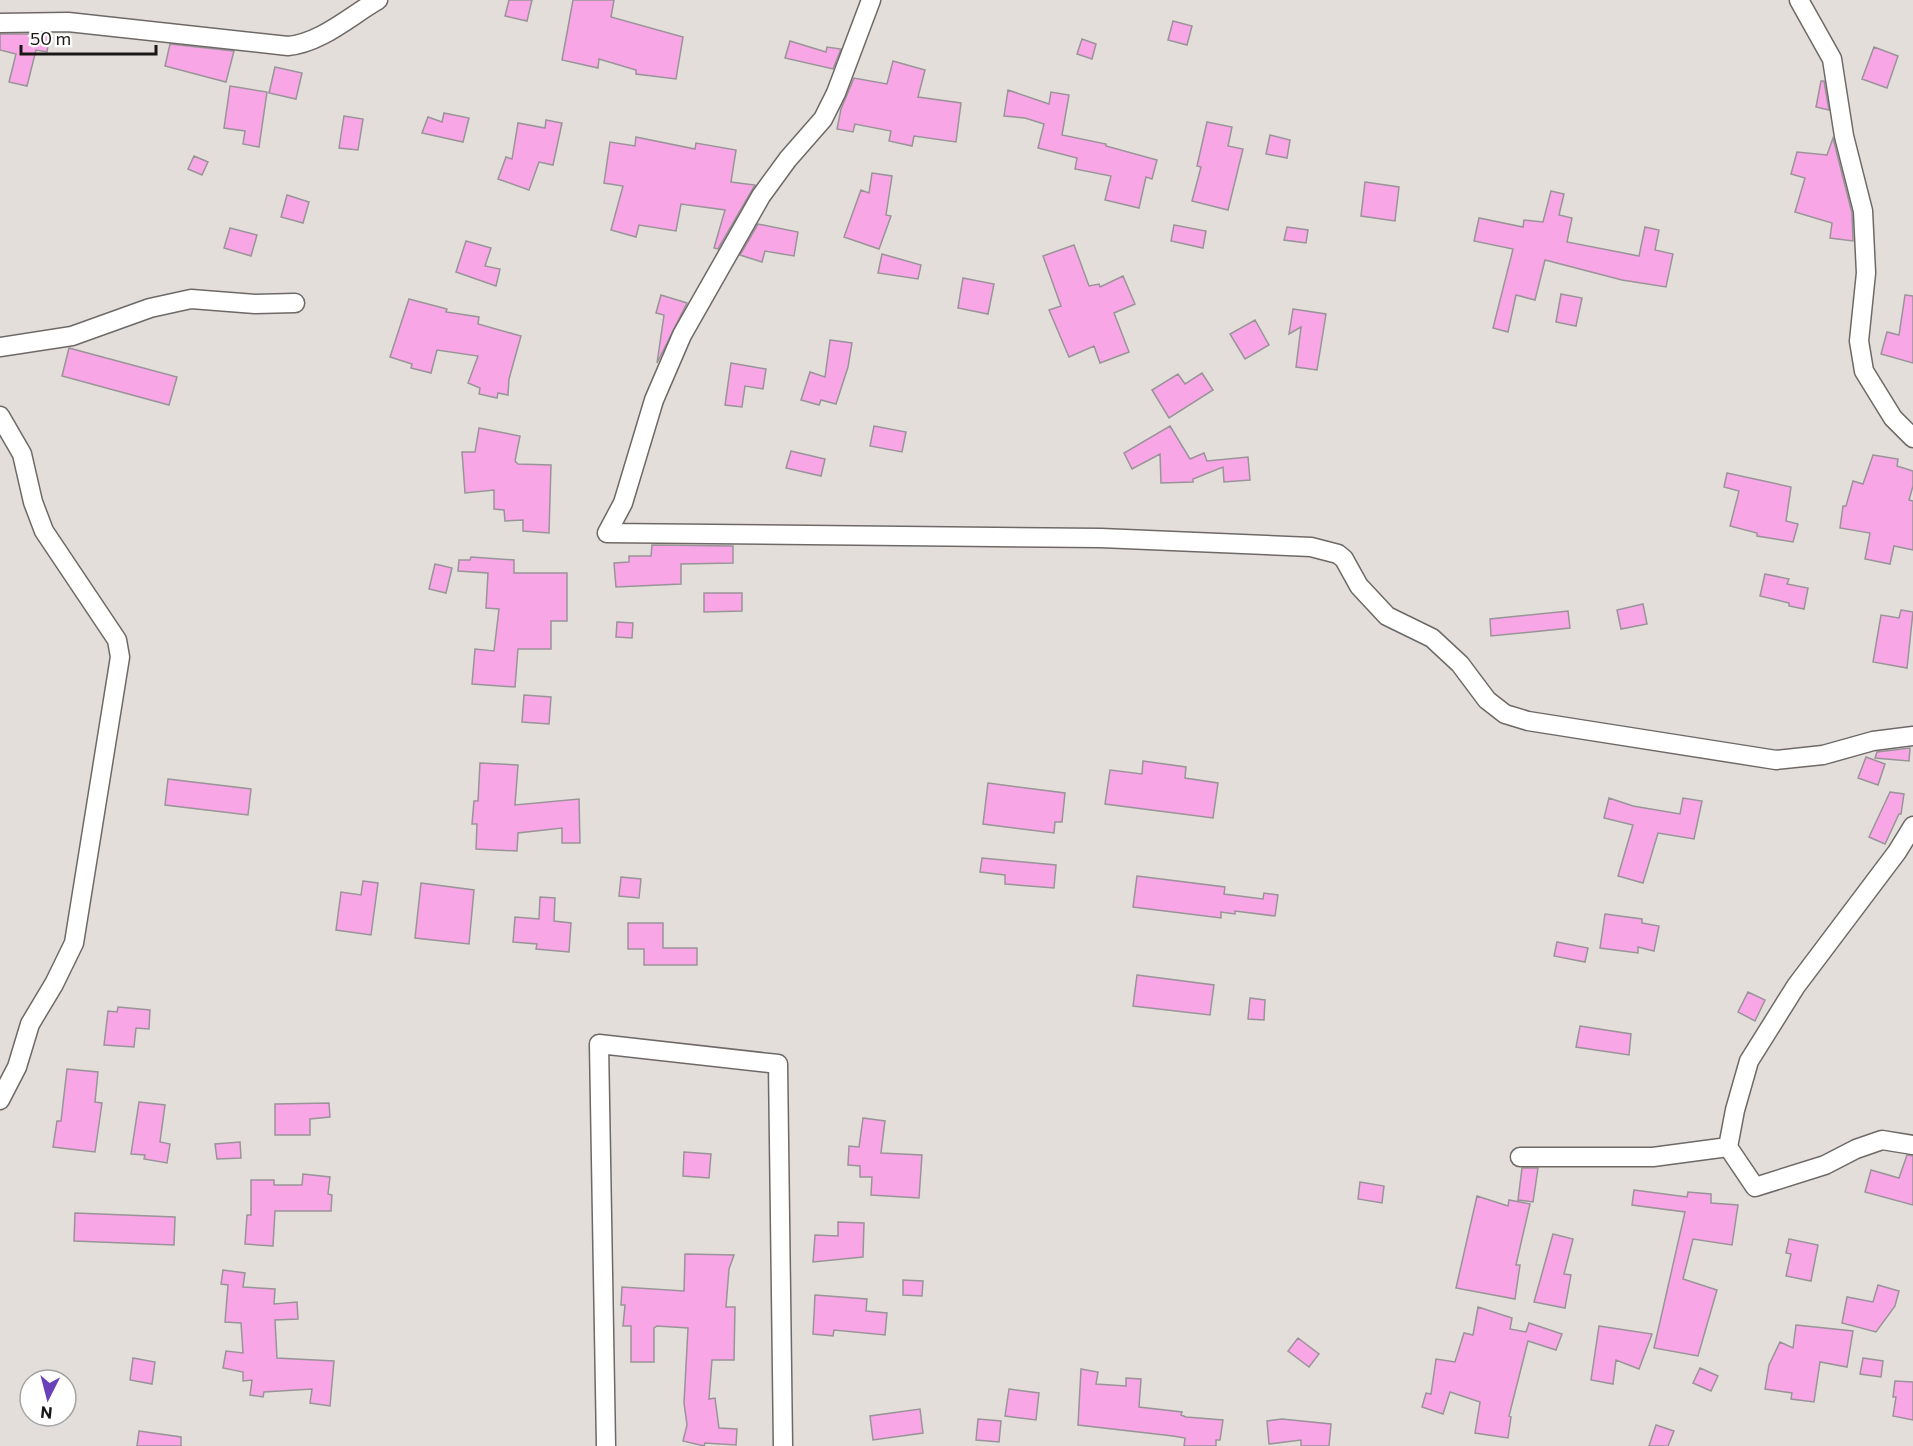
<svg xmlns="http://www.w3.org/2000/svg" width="1913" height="1446" font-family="Commissioner,sans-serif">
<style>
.building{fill:#f8a6e6;stroke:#999498;stroke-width:1.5}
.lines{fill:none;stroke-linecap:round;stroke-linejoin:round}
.street-casing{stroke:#6e6966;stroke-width:21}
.street{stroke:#fff;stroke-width:18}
</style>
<rect width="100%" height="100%" fill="#e4dedb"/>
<path class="building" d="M509 0H532L527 21 505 16Z
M573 0H614L611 17 683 37 676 79 636 74V70L599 59 598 68 562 60Z
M1173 21 1192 26 1187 45 1168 40Z
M0 34H50L47 52 36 50 27 86 9 82 16 54 0 50Z
M1082 39 1096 44 1092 59 1077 54Z
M790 41 826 52 827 47 841 49 833 69 785 58Z
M170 44 234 51 226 82 165 66Z
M1874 47 1898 56 1887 88 1862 79Z
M893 61 925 70 918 97 961 103 956 142 914 136 912 146 889 141 891 131 855 124 853 132 837 129 841 109 854 78 887 84Z
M275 67 302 73 296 99 269 93Z
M1821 81H1824L1829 110 1816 107Z
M230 86 267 92 259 147 243 144 245 131 224 128Z
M1008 90 1049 104 1051 92 1069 95 1062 135 1106 144V146L1157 160 1152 179 1146 177 1139 208 1105 200 1111 176 1075 169 1077 158 1038 148 1044 124 1025 118 1004 116Z
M444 113 469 118 463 142 422 133 428 117 442 122Z
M344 116 363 119 358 150 339 148Z
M546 120 562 123 553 165 539 162 529 190 498 179 506 157 512 159 518 123 545 128Z
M1207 122 1232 127 1228 146 1243 149 1228 210 1192 201 1201 167 1197 166Z
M1270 135 1290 140 1287 158 1266 154Z
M636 137 695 149 696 143 736 150 731 182 755 185 718 249 714 248 725 210 681 204 676 231 639 225 636 237 611 230 623 186 604 183 610 142 635 146Z
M1833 138 1852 213 1853 241 1830 238 1832 223 1795 212 1805 178 1791 174 1797 152 1827 155Z
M194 156 208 162 202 175 188 169Z
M872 173 892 176 886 215 891 216 879 249 844 237 861 190 869 193Z
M1365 182 1399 187 1395 221 1361 216Z
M1551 191 1564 194 1559 215 1572 218 1567 242 1639 256 1645 227 1659 230 1655 250 1673 254 1666 287 1622 280 1545 260 1535 300 1516 295 1508 332 1493 328 1513 249 1474 241 1479 218 1523 227 1524 220 1543 222Z
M287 195 309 202 303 223 281 217Z
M758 224 798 232 794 256 765 251 762 262 740 255Z
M1174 225 1206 231 1203 248 1171 241Z
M1287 227 1308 230 1306 243 1284 240Z
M230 228 257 235 251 256 224 248Z
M466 241 491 248 485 266 500 269 496 286 456 272Z
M1074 245 1089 286 1099 284 1100 287 1123 276 1135 304 1114 313 1129 352 1100 363 1094 346 1069 357 1049 310 1061 306 1043 256Z
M882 254 921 265 918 279 878 273Z
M963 278 994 284 988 314 958 308Z
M1561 294 1582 298 1576 326 1556 322Z
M661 295 687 303 657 363 664 315 656 313Z
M1905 295 1913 296V363L1881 354 1887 332 1899 335Z
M409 299 447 309 446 312 479 317 478 324 521 336 509 379 508 395 498 393 497 398 479 394 480 388 468 383 478 356 437 350 431 373 411 368 412 364 390 357Z
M1293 309 1326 314 1317 370 1296 367 1301 327 1289 334Z
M1255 320 1269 345 1245 359 1230 334Z
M830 340 852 343 848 367 836 404 821 400 819 405 801 400 810 372 825 377Z
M69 348 177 377 169 405 62 376Z
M731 363 766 369 763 389 745 386 742 407 725 405Z
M1202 373 1213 390 1169 418 1152 390 1178 374 1185 384Z
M874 426 906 432 902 452 870 446Z
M1170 426 1190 459 1204 453 1207 461 1248 457 1250 480 1224 482 1223 467 1193 479V482L1161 483 1160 454 1132 469 1124 453Z
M479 428 520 436 515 461 518 464 551 465 549 533 523 531V520L505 521 504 510 494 509V490L465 493 462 452H475Z
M791 451 825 459 821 476 786 468Z
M1873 455 1898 459 1897 466 1913 471V486L1909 500 1913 501V550L1894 546 1890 564 1865 559 1870 533 1840 528 1843 506H1846L1853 481 1863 484Z
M1727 473 1791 487 1786 521 1798 524 1793 542 1757 536V533L1730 526 1739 491 1724 487Z
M652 545 733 546V563L681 564V584L616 587 614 563 629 562V556H651Z
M471 557 514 560V573H567V621H551V649H518L515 687 472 684 475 649 494 651 499 609 486 608 488 573 458 571 459 560H470Z
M435 564 452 568 446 593 429 589Z
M1765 574 1789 579 1787 584 1808 588 1804 609 1789 606V603L1760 596Z
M704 593H742V611L704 612Z
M1643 604 1647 624 1621 629 1617 610Z
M1901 610 1913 612 1907 668 1873 662 1881 615 1899 618Z
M1568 611 1570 628 1491 636 1490 619Z
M617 622 633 623 632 638 616 637Z
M524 695 551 697 549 724 522 722Z
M1910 748 1909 761 1875 758 1877 752Z
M1866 757 1885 764 1878 785 1858 778Z
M1143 761 1186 767 1185 778 1218 783 1213 818 1105 804 1110 770 1142 774Z
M480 763 518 765 515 805 579 799 580 843H562V828L518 833 517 851 476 849 477 824H472L474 801H478Z
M168 779 251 789 248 815 165 805Z
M988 783 1065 793 1062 822H1055L1054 833 983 824Z
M1890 792 1904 794 1901 814H1899L1885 844 1869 837Z
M1609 798 1633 806 1680 814 1683 798 1702 801 1694 839 1658 833 1643 883 1618 876 1633 825 1604 818Z
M982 858 1056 865 1054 888 1005 884V875L980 872Z
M1137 876 1225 887 1224 894 1263 899 1264 893 1278 895 1275 916 1235 911V914L1221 912V918L1133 907Z
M621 877 641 879 639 898 619 896Z
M363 881 378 883 371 935 336 930 341 892 361 895Z
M421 883 474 890 469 944 415 938Z
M540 897 555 898 554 921 571 923 569 952 536 949 537 944 513 942 515 917 539 919Z
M1605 914 1642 919V923L1659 926 1654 951 1638 947V953L1600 948Z
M628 923H663V948H697V965H644V949H628Z
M1557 942 1588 948 1585 962 1554 956Z
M1137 975 1214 985 1210 1015 1133 1006Z
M1748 992 1765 1000 1755 1021 1738 1012Z
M1250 998 1265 1000 1264 1020 1248 1019Z
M118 1007 150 1010 149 1029 136 1028 134 1047 104 1045 108 1011 117 1012Z
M1580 1026 1631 1034 1629 1055 1576 1047Z
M67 1069 98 1072 95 1102 102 1103 95 1152 53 1147 57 1121H61Z
M139 1102 165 1105 160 1142 170 1144 167 1163 144 1159 145 1155 131 1154Z
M329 1103 330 1117 310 1119V1135H275V1104Z
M863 1118 885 1121 881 1153 922 1155 919 1198 871 1195 872 1177H860V1166L848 1165 849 1146 859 1147Z
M240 1142 241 1158 217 1159 215 1144Z
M684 1152 711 1154 709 1178 683 1176Z
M1907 1155 1913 1156V1205L1865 1192 1871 1170 1899 1178Z
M1522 1168H1538L1533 1202 1518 1200Z
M303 1174 330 1177 328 1194 332 1195 331 1211H275L273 1246 245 1244 247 1215H251V1180H274V1185H302Z
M1360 1182 1384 1186 1382 1203 1358 1199Z
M1634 1190 1687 1197 1688 1192 1711 1194V1203L1738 1205 1732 1245 1693 1239 1683 1279 1717 1290 1698 1356 1654 1348 1685 1212 1632 1205Z
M1477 1196 1508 1206 1509 1200 1530 1204 1516 1265H1520L1515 1299 1456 1288Z
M75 1213 175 1217 174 1245 74 1241Z
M838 1222 864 1223 863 1257 813 1262 815 1235 838 1236Z
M1553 1234 1573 1239 1564 1274 1571 1275 1565 1308 1534 1302Z
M1789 1239 1818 1245 1811 1281 1786 1276 1791 1254 1786 1253Z
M685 1254 734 1255 729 1269 726 1307H735L734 1360H712L709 1399 715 1398 719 1428 737 1429 736 1445 705 1443 704 1446 683 1441 687 1425 684 1403 688 1328 657 1326 654 1328V1362H631V1326H623L625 1305H621L622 1287 684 1291Z
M223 1270 245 1273 243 1287 275 1289 274 1304 297 1302 298 1319 275 1320 277 1358 334 1361 330 1406 310 1403 312 1389 264 1392 263 1397 250 1395 252 1380 243 1381V1372L223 1368 226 1351 243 1353 241 1323 225 1322 228 1285 221 1284Z
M903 1280 923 1281 922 1296 903 1295Z
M1878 1285 1899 1291 1895 1306 1876 1332 1842 1323 1847 1297 1873 1302Z
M815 1295 867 1299 866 1311 887 1313 885 1335 834 1330 833 1336 813 1334Z
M1478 1307 1512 1318 1510 1329 1526 1332 1529 1323 1562 1334 1556 1350 1528 1341 1509 1416 1511 1417 1508 1438 1475 1433 1480 1402 1450 1392 1443 1414 1422 1407 1426 1393 1431 1394 1436 1359 1455 1362 1464 1333 1473 1335Z
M1796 1325 1853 1331 1847 1367 1820 1362 1814 1402 1791 1399 1792 1393 1765 1389 1769 1365 1780 1342 1793 1348Z
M1599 1326 1652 1334 1639 1369 1616 1360 1613 1384 1591 1380Z
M1298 1338 1319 1354 1309 1367 1288 1351Z
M133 1358 155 1362 152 1384 130 1380Z
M1863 1358 1883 1361 1881 1377 1860 1374Z
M1700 1368 1718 1376 1711 1391 1693 1383Z
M1081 1369 1098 1372 1096 1384 1126 1386V1378L1141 1379 1139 1407 1182 1412 1181 1415 1186 1417 1223 1420 1220 1440H1216V1446H1184L1185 1438 1173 1436 1078 1425Z
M1895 1381 1913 1382V1420L1893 1416 1896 1397H1893Z
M1009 1389 1039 1393 1036 1420 1005 1416Z
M920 1409 923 1433 873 1440 870 1416Z
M978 1419 1001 1421 999 1442 976 1440Z
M1282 1419 1331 1424 1329 1446H1301V1440L1269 1444 1267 1421Z
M1656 1425 1674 1431 1668 1446H1649Z
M139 1431 181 1437V1446H137Z"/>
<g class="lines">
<defs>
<path id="street" d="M1799 0 1832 59 1844 136 1863 211 1866 273 1859 341 1864 371 1893 418 1913 438
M0 23 68 22 288 46C321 43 350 16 378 0
M0 347 72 336 150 308 191 299 255 304 295 303
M0 416 22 454 33 502 44 531 117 640 120 657 74 943 54 984 30 1024 17 1067 0 1100
M607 533 1101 538 1311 547 1338 554 1344 559 1359 586 1387 616 1432 638 1460 664 1487 700 1505 714 1528 721 1776 760 1823 755 1873 741 1913 736
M607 533 623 503 654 400 682 335 761 196 788 159 823 119 836 93 871 0
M1728 1147 1755 1187 1825 1165 1856 1149 1882 1140 1913 1145
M1520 1157H1653L1728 1147 1735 1110 1749 1061 1796 986 1897 852 1913 826
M606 1446 599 1044 778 1064 783 1446"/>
</defs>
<use href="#street" class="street-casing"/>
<use href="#street" class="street"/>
</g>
<g transform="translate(48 1398) rotate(186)"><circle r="28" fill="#ffffff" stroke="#a3a3a2" stroke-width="1.5"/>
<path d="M0-4.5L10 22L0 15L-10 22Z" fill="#6941b9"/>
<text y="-9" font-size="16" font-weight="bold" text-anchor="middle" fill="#1a1817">N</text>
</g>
<path d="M21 45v9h135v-9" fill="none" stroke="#1a1817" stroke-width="3"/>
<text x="30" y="45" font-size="18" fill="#1a1817" stroke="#ffffff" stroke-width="4.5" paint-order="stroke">50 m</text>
</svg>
